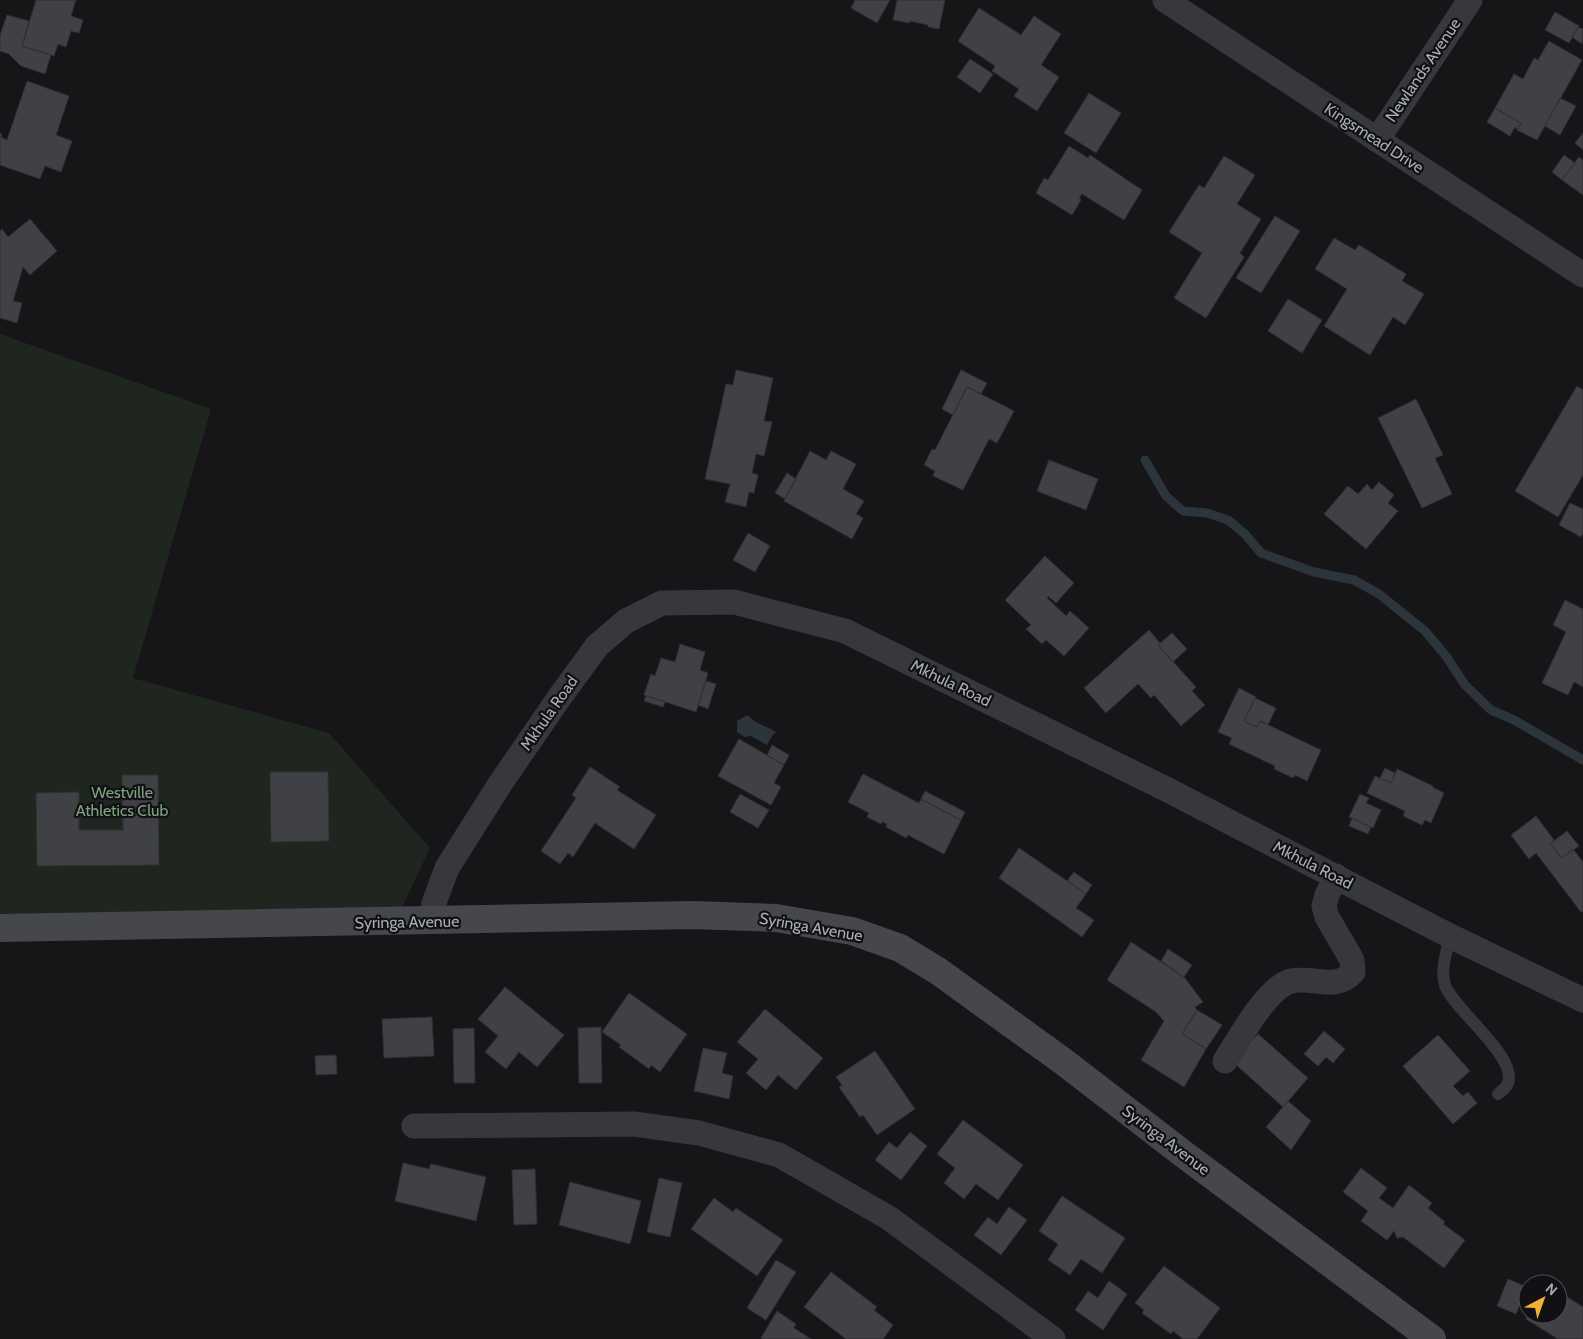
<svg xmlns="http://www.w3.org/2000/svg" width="1583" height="1339" font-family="Cabin,sans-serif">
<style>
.green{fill:#1e261f}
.water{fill:#2c353c}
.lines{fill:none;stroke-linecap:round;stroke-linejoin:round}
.stream{stroke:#2c353c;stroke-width:9}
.building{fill:#404145;stroke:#303034}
.lane{stroke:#37383d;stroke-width:12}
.street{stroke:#37383d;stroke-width:25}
.secondary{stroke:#45474d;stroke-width:28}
.labels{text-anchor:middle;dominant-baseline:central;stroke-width:4.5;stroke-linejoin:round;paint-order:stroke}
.street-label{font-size:16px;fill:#a8adb8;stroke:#111113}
.park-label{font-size:16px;fill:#7fa381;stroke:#111113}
</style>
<rect width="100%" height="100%" fill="#161618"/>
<path class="green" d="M0 334 211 409 133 678 329 733 430 848 398 916 0 925Z"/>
<path class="water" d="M748 715C755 724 767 726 776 732L772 736 767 745 751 736 745 737 737 732V721Z"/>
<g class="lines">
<path class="stream" d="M1145 460 1166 496 1183 511 1207 513 1228 520 1245 534 1261 553 1314 572 1354 580 1379 594 1425 631 1446 656 1465 685 1491 710 1514 720 1583 760"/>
</g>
<path class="building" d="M36 0H76L71 16 83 20 79 33 71 31 66 47 58 44 54 56 22 46Z
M855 0H890L877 23 851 8Z
M897 0H945L939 29 928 27V25L910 21V23L893 20Z
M979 8 1021 35 1034 16 1061 34 1041 65 1059 77 1037 111 1014 96 1019 89 992 71 995 66 958 41Z
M1555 12 1579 26 1569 43 1545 30Z
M7 15 29 21 22 46 51 55 45 74 21 66 9 54 0 51V35Z
M1578 27 1583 29 1582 44 1572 37Z
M1549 41 1582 60 1537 140 1517 130 1521 123 1495 108 1514 74 1523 79 1534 58 1538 60Z
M970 59 993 74 980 93 957 77Z
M27 81 69 96 56 135 72 141 61 172 45 166 40 179 0 165V133L2 134 1 137 7 140Z
M1089 93 1121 113 1096 153 1064 133Z
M1560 98 1576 106 1560 135 1545 126Z
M1495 108 1521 123 1517 130 1515 127 1510 136 1487 122Z
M1583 133V150L1575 143Z
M1069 146 1088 158 1090 155 1142 190 1124 220 1082 194 1079 198 1081 200 1072 215 1036 193 1044 178 1048 180Z
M1564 155 1575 163 1562 180 1552 172Z
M1224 156 1255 175 1237 204 1261 219 1240 253 1244 257 1206 318 1174 298 1202 253 1169 232 1199 185 1204 188Z
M1579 157 1583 160V195L1562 180Z
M1275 216 1300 231 1261 293 1236 278Z
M30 219 57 251 30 275 23 267 13 301 22 303 17 323 0 318V231L2 229 8 237Z
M1334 238 1355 250 1359 245 1406 274 1402 281 1424 294 1405 325 1393 317 1370 355 1324 326 1347 289 1315 269Z
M1288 299 1322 320 1302 353 1268 331Z
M736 370 773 378 764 421 772 422 764 456 756 454 752 473 758 475 754 493 749 492 746 507 725 502 730 484 705 479 726 384 733 385Z
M961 370 987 383 981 394 967 387 953 415 942 409Z
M1577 386 1583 390V475L1558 517 1515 491Z
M967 387 1014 411 997 443 989 439 963 490 933 476 935 471 924 465 932 449 935 450Z
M1416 399 1443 455 1435 458 1452 494 1422 508 1378 418Z
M810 451 826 460 831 451 856 464 843 489 864 501 856 514 863 518 852 539 784 501Z
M1049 460 1098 479 1086 510 1037 491Z
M787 473 796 479 785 499 775 493Z
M1379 482 1394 495 1388 503 1398 511 1366 549 1324 514 1348 486 1358 494 1367 484 1372 490Z
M1570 503 1583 509V533L1581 537 1559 525Z
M748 533 770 546 755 572 733 560Z
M1045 556 1074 583 1056 603 1048 596 1047 598 1066 616 1070 611 1089 628 1064 656 1046 640 1042 644 1026 629 1031 625 1005 600Z
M1565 600 1583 609V687L1574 682 1568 695 1542 683 1566 632 1553 625Z
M1149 630 1160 643 1158 645 1196 687 1192 691 1205 705 1181 726 1154 695 1151 698 1138 684 1106 713 1084 688Z
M1172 633 1187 649 1173 662 1158 645Z
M680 644 705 652 700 670 708 673 696 712 644 695 651 674 655 676 661 658 675 662Z
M706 681 716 684 708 709 698 705Z
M1239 688 1256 697 1244 721 1257 727 1260 721 1321 750 1307 781 1295 775 1293 778 1274 769 1275 766 1229 744 1232 738 1218 732Z
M646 696 665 702 663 707 644 701Z
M1255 698 1276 708 1268 725 1260 721 1257 727 1244 721Z
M739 739 784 765 774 783 781 787 771 805 718 776Z
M772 745 789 755 784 765 767 755Z
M590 767 620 787 617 790 656 815 634 849 595 823 573 857 568 853 560 864 541 851 576 798 572 795Z
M1385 768 1395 773 1391 783 1380 778Z
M1397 769 1433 786 1432 787 1444 793 1431 823 1425 820 1422 825 1403 816 1405 811 1367 793 1375 776 1391 783Z
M270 772H328L329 841 271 842Z
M863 774 919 803 921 799 961 820 944 854 908 835 906 838 886 827 887 824 882 822 881 824 867 817 869 813 848 802Z
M122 775H158L159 865 37 866 36 793 79 792V830H123Z
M925 791 965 812 961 820 921 799Z
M740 794 769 810 758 828 730 812Z
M1360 794 1369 798 1366 803 1381 810 1373 828 1349 817Z
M1536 816 1554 840 1550 844 1562 858 1573 849 1583 862V911L1581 912 1536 853 1529 859 1511 835Z
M1352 818 1371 827 1368 834 1349 826Z
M1567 831 1579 846 1562 858 1550 844Z
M1019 848 1086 894 1076 908 1094 920 1082 937 999 878Z
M1074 872 1092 885 1086 894 1067 881Z
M1131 942 1184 977 1203 1002 1195 1007 1197 1010 1182 1034 1206 1049 1184 1087 1141 1060 1164 1021 1156 1012 1107 980Z
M1168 949 1192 965 1184 977 1161 961Z
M505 987 564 1035 537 1067 519 1052 506 1069 485 1052 498 1036 478 1019Z
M629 993 687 1034 660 1072 651 1065 649 1069 619 1047 621 1045 602 1032Z
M765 1009 823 1058 796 1090 778 1075 766 1090 746 1073 758 1059 737 1042Z
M1197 1010 1222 1025 1206 1049 1182 1034Z
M432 1017 434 1056 384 1058 382 1019Z
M601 1027 602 1083H579L578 1028Z
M474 1028 475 1083H454L453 1029Z
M1324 1031 1345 1049 1333 1063 1326 1057 1318 1066 1304 1054Z
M1258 1034 1308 1078 1283 1107 1233 1062Z
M1438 1035 1470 1071 1453 1086 1463 1096 1468 1092 1477 1103 1453 1124 1403 1066Z
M703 1048 727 1053 722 1073 733 1076 729 1099 694 1091Z
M875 1051 915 1109 877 1135 863 1115 860 1117 839 1087 842 1085 836 1077Z
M336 1055 337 1074 316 1075 315 1056Z
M1288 1101 1311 1121 1291 1150 1266 1127Z
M963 1120 1023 1165 998 1200 976 1184 964 1199 944 1183 955 1168 937 1154Z
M910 1132 927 1146 901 1180 875 1160 889 1142 897 1148Z
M403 1163 429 1169 431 1164 486 1177 476 1221 395 1201Z
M1361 1168 1387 1188 1379 1198 1393 1208 1409 1185 1432 1203 1428 1208 1445 1222 1443 1224 1465 1240 1444 1268 1403 1237 1397 1238 1394 1231 1387 1240 1361 1221 1368 1211 1343 1192Z
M535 1169 537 1224 514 1225 512 1170Z
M659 1178 682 1183 670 1237 647 1232Z
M570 1182 641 1201 630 1244 559 1225Z
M1062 1196 1125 1238 1102 1273 1081 1259 1070 1275 1048 1260 1058 1244 1039 1231Z
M714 1198 733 1212 736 1208 783 1240 757 1276 691 1229Z
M1009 1207 1027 1220 1001 1255 974 1235 988 1217 997 1224Z
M776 1260 796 1272 766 1320 747 1308Z
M1164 1266 1220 1308 1197 1339H1183L1173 1331 1171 1334 1142 1313 1144 1310 1135 1303Z
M831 1272 877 1307 874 1310 893 1325 883 1339H846L804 1307Z
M1508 1279 1527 1287 1516 1314 1497 1306Z
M1109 1281 1127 1294 1103 1330 1075 1310 1088 1291 1098 1298Z
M1558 1291 1583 1307V1339H1558L1526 1319 1529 1314H1558Z
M777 1311 796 1324 794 1328 811 1339H763L761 1338Z"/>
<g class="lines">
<path class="lane" d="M1450 936C1447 951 1440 970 1445 985 1453 1009 1518 1057 1508 1083 1506 1088 1502 1091 1498 1094"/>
<path class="street" d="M1165 0 1583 275
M1377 140 1470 0
M431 921 434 903 447 868 500 784 559 698 597 646 626 621 662 603 734 602 845 631 1166 789 1450 936 1583 1000
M1225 1061C1238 1041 1267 987 1291 981 1314 976 1335 992 1353 972L1352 960 1327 917 1324 906 1327 895 1336 876
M414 1126 634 1124 699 1133 779 1155 889 1218 1053 1339"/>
<path class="secondary" d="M0 928 693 915 776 918 852 931 900 948 938 971 1064 1062 1182 1153 1432 1339"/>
</g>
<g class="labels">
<g class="street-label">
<text transform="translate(1423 70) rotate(-56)">Newlands Avenue</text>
<text transform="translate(1374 138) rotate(33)">Kingsmead Drive</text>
<text transform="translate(951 683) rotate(26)">Mkhula Road</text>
<text transform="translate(549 713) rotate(-55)">Mkhula Road</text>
<text transform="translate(1313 865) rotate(27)">Mkhula Road</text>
<text transform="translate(407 922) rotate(-1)">Syringa Avenue</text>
<text transform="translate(811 927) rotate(10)">Syringa Avenue</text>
<text transform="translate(1166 1140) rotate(37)">Syringa Avenue</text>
</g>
<g class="park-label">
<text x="122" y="792">Westville<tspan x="122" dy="18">Athletics Club</tspan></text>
</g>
</g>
<g transform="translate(1543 1299) rotate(41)"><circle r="24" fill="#111113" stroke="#4d4f55"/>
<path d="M0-4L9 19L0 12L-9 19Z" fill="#f2b134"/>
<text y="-8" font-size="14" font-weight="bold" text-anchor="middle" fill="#a8adb8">N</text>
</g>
</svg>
